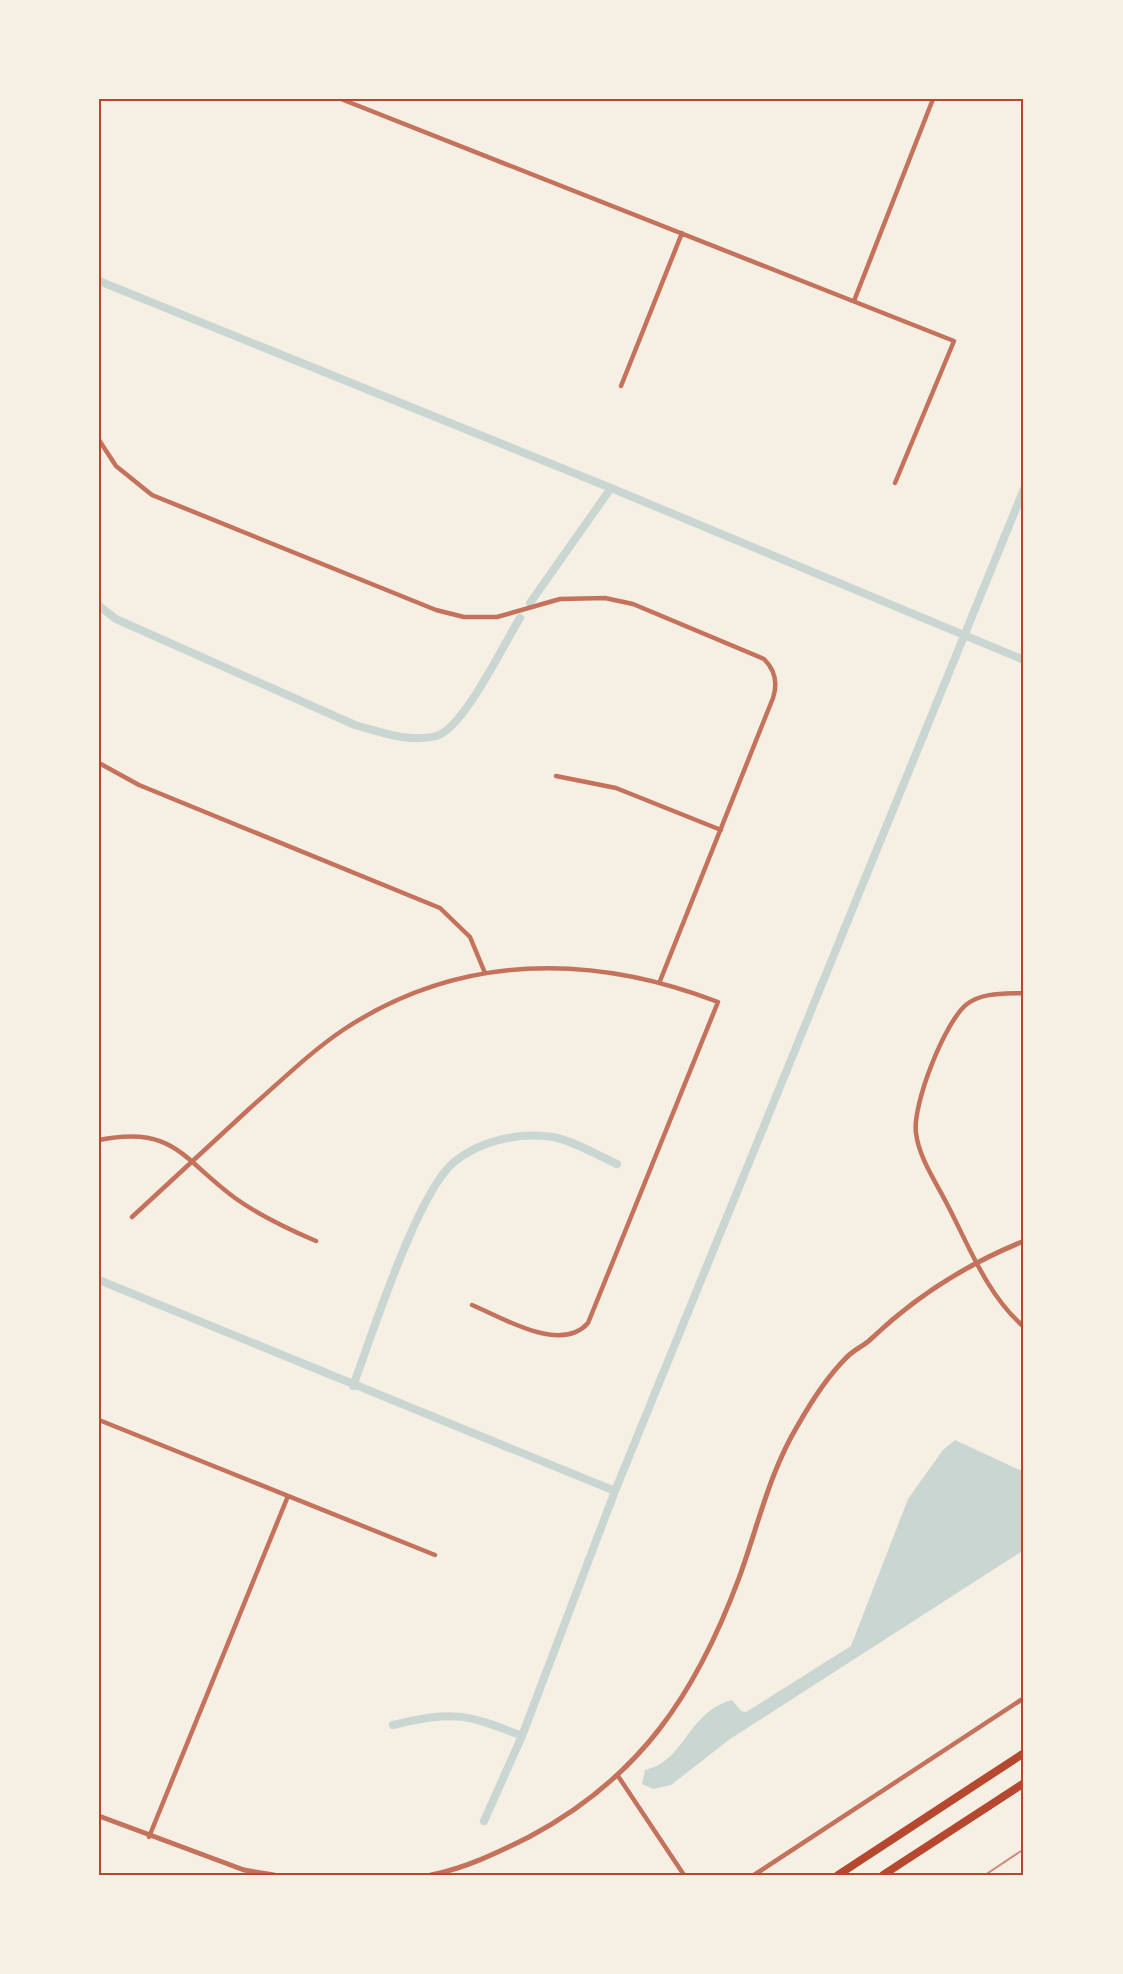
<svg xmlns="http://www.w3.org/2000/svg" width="1123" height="1974" font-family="'Nunito Sans',sans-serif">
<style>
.water{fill:#c9d6d2}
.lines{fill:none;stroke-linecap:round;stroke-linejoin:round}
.canal{stroke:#c9d6d2;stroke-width:8}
.minor{stroke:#c5725c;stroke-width:4.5}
.tertiary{stroke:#c5725c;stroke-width:5}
.trunk{stroke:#b5482f;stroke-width:8}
.rail{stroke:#cf8b77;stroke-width:2}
.neatline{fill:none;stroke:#b5482f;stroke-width:2}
</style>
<rect width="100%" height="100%" fill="#f6efe4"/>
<path class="water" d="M955 1440 1024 1472V1550L730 1739 671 1785 653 1789 642 1784 645 1770C686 1761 686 1713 732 1700L741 1711 746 1712 851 1646 908 1499 943 1450Z"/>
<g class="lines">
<path class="canal" d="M99 281 611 488 1024 660
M530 603 611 488
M99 606 116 619 355 725C380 732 410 743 436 736 463 730 504 643 520 618
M99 1280 615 1491
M353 1386C372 1335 417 1193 454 1162 481 1140 520 1132 553 1137 574 1141 597 1155 617 1164
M393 1725C453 1711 465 1713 522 1736
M484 1821 522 1736 615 1491 1024 489"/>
<path class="minor" d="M341 99 954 341 895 483
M854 301 933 99
M621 386 682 233
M99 440 116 466 152 495 436 610 464 617H497L560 599 605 598 633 604 764 659C775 670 778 683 773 698L660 981
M99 763 139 785 440 908 470 937 485 973
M556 776 616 788 721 830
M1024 993C1005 994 983 992 967 1004 945 1021 912 1105 916 1133 919 1158 936 1182 947 1204 969 1246 987 1295 1024 1327
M99 1140C174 1125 182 1159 235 1198 260 1216 288 1229 316 1241
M132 1217C171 1181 210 1145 249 1109 280 1082 309 1053 343 1030 459 953 592 953 718 1002L588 1323C561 1354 503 1318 472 1305
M99 1420 435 1555
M618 1776 684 1875
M149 1837 288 1496
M754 1875 1024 1698"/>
<path class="tertiary" d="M99 1816 244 1870 274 1875
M431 1875C466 1868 497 1853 529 1837 640 1778 696 1694 739 1578 758 1526 769 1473 798 1425 811 1402 827 1377 846 1358 853 1350 864 1346 871 1339 916 1296 967 1264 1024 1241"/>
<path class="trunk" d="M838 1875 1024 1753
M883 1875 1024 1783"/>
<path class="rail" d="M985 1875 1024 1849"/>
</g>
<rect width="1123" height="1974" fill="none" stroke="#f6efe4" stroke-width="201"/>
<rect x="100" y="100" width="922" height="1774" class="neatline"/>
</svg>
